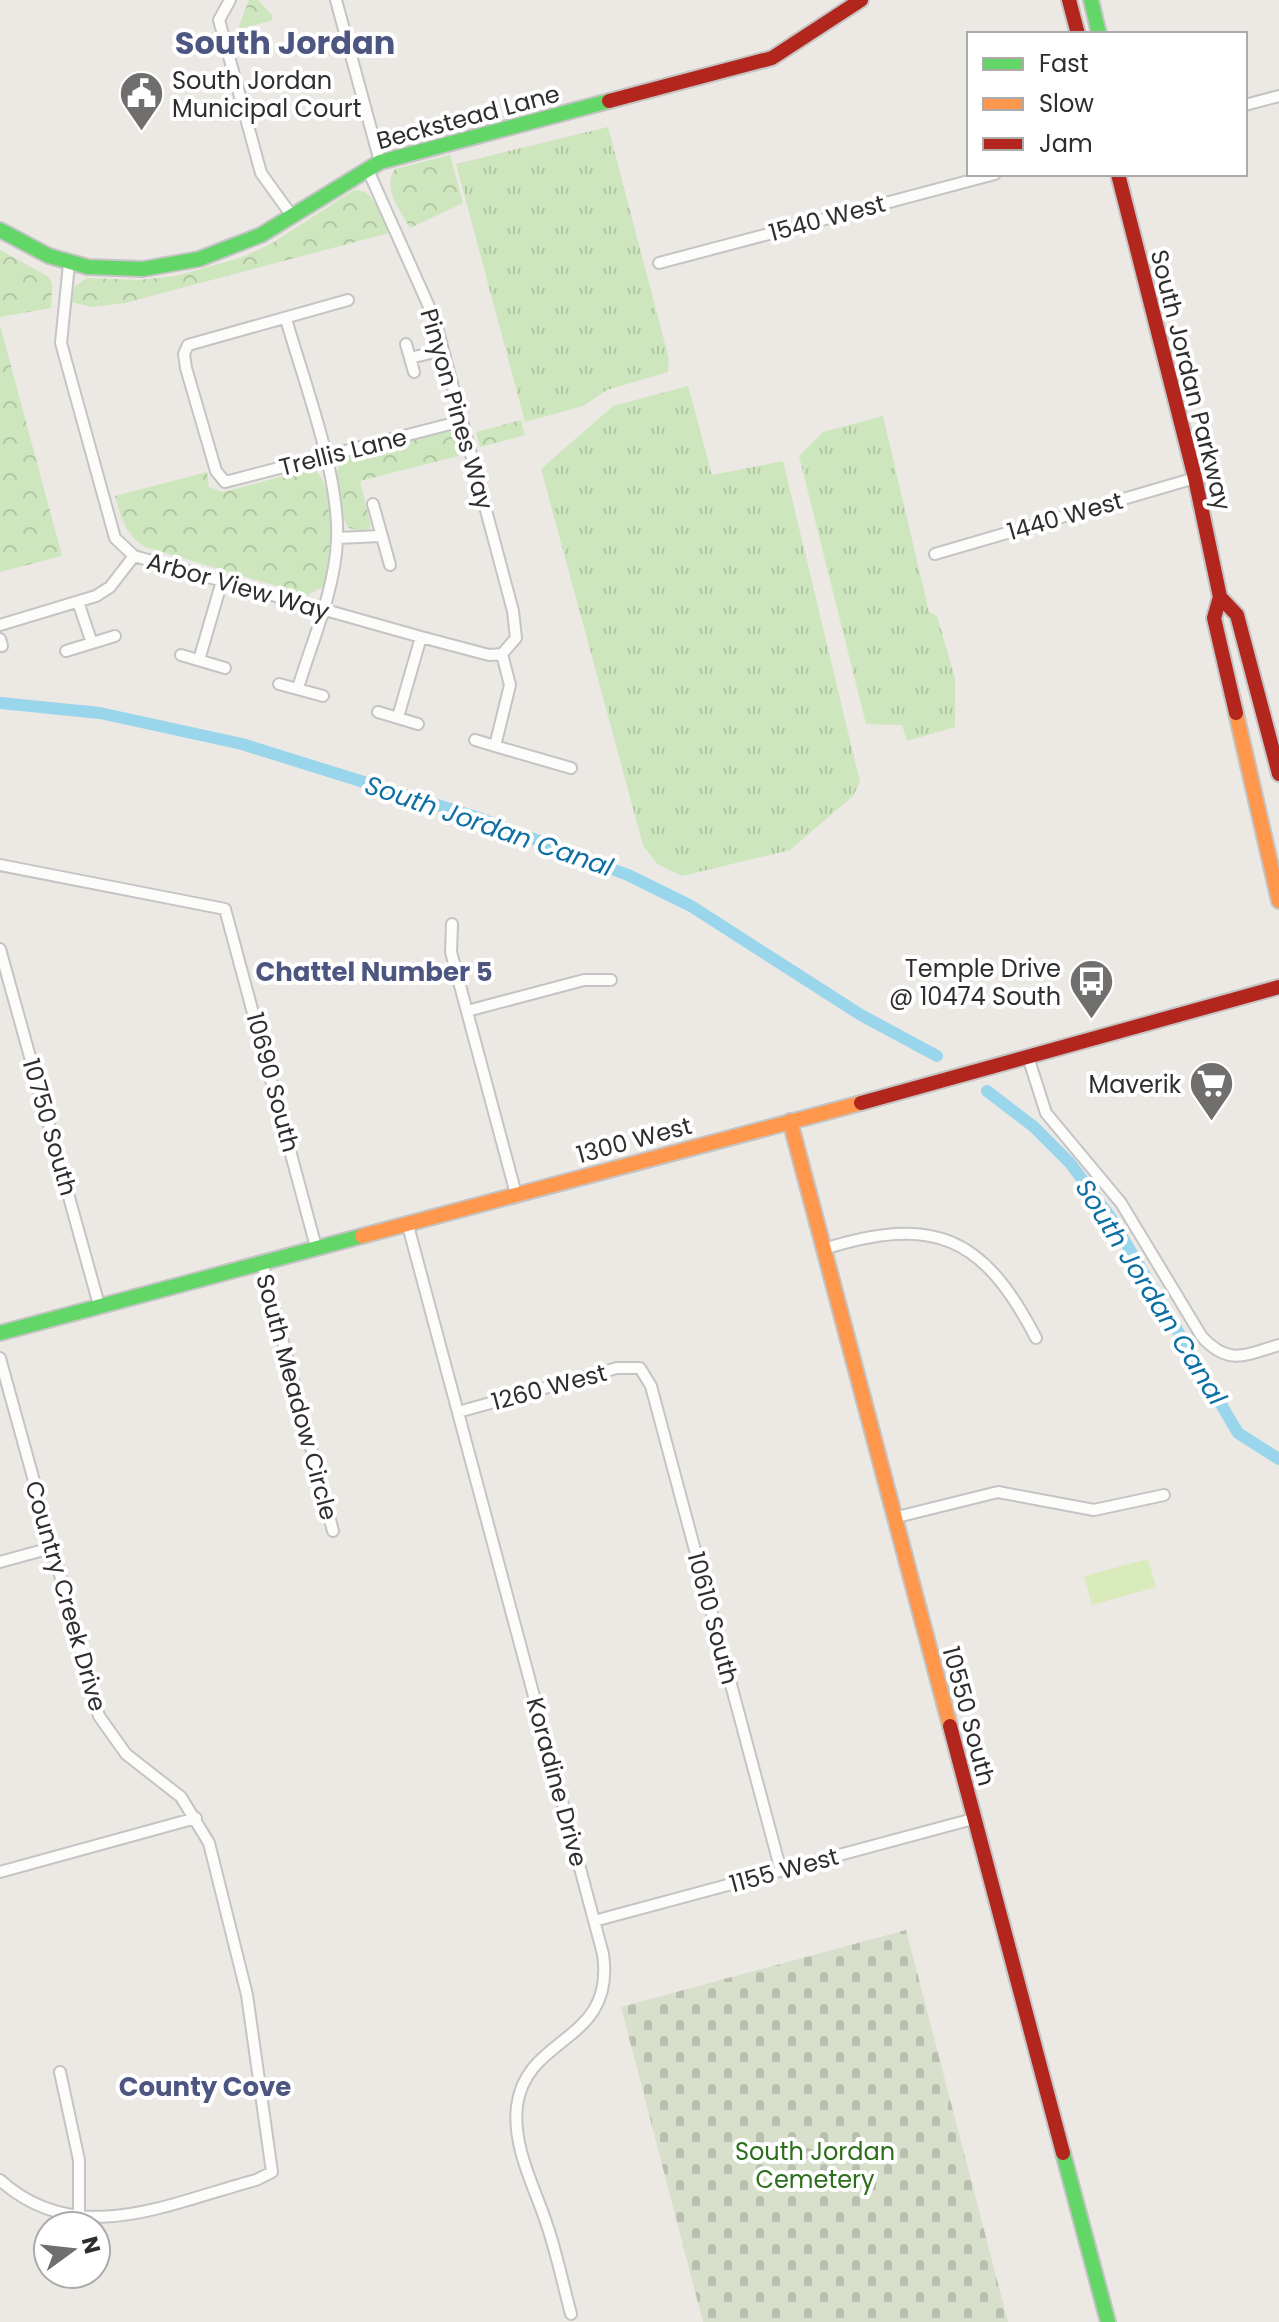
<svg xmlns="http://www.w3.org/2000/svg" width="1279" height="2322" font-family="Poppins,sans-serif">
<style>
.grass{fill:url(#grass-tufts)}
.cemetery{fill:url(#cemetery-stones)}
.park{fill:url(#park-crowns)}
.pitch{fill:#d9eabb}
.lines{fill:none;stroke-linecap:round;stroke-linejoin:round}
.canal{stroke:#99d6ec;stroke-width:12}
.street-casing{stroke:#c5c4c5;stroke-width:14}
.fast-casing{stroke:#c5c4c5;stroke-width:18}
.slow-casing{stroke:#c5c4c5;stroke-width:18}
.jam-casing{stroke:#c5c4c5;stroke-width:18}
.street{stroke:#fcfcfb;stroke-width:10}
.fast{stroke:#63d668;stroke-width:14}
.slow{stroke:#ff974d;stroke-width:14}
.jam{stroke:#b3261e;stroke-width:14}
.labels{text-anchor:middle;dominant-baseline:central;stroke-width:8;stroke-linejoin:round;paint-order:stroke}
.poi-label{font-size:24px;fill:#2e2e2e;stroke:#fff;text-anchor:end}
.street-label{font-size:24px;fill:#2e2e2e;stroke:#fff}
.park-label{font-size:24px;fill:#2c6e1b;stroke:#fff}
.water-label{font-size:26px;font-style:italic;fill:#0d6fa3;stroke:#fff}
.neighbourhood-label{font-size:26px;font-weight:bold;fill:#4d5680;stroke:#fff}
.district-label{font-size:32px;font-weight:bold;fill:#4d5680;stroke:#fff}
</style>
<defs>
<pattern id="grass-tufts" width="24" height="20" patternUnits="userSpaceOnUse" patternTransform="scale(2)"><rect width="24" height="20" fill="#cee6be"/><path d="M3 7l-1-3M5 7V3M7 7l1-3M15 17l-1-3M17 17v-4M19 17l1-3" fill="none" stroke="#b1c6a4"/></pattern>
<pattern id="cemetery-stones" width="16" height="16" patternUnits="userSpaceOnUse" patternTransform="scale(2)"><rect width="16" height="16" fill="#d8e0cc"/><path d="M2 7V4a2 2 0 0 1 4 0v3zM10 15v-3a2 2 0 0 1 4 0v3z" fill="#bac0b0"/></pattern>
<pattern id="park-crowns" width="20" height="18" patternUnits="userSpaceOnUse" patternTransform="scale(2)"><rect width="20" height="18" fill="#cee6be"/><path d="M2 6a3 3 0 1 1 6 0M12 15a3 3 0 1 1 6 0" fill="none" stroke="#b1c6a4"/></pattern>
</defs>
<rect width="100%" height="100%" fill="#ece8e4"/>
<path class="grass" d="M608 127 669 359 668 372 607 390 583 406 525 422 456 164Z
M688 386 712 475 783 461 860 782 853 796 790 850 682 876 657 864 643 845 541 469 613 406Z
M883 416 929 612 937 616 955 678V727L907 741 902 725 866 724 799 456 823 432Z"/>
<path class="cemetery" d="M906 1930 1008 2322H703L621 2007Z"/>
<path class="park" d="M249 0H258L273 16 271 21 238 29Z
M450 155 463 203 410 228C401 211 381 187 395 169Z
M354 190C375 189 381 217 389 233L125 303 92 307 71 302 74 287 87 278 138 280 176 276 243 257 274 242Z
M0 250 49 277 52 284 51 308 0 317Z
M0 325 62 556 0 572Z
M521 420 525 435 480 447 476 432Z
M442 430 458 434 466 454 360 481 371 526 365 532 349 528C338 515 331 472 343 459Z
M313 468C340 490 330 557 323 587L307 595 145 547C125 534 121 518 115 496L207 472 209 487 223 492Z"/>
<path class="pitch" d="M1148 1559 1156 1587 1092 1605 1084 1576Z"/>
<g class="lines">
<path class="canal" d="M0 703 100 713 242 744 479 818 628 875 691 906 861 1015 937 1056
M987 1091 1034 1127 1070 1163 1111 1218 1238 1433 1279 1459"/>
<defs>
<path id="street" d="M230 0 219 20 261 173 292 216
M336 0 380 162
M1245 105 1279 96
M367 168 435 320 513 611 516 638 502 654
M659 263 995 174
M69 264 61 343 115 538 134 556 421 637 489 655 502 654
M348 300 188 345 184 354 186 368 216 471 225 482 462 421
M286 319C304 382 340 476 337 540 335 590 312 641 298 688
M406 344 414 372
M410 358 443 350
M373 504 390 565
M338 538 380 536
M935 554 1195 478
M78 602 92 643
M0 625 96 596 110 587 134 556
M0 639 2 646
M66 651 115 636
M502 654 510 685 495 746 571 768
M181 655 225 668
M199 660 222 581
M279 684 323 696
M378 712 418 724
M398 717 421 637
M475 740 495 746
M0 865 225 909 316 1247
M452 924 451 952 516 1194
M0 949 99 1305
M467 1011 584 980H611
M1028 1057 1046 1113 1121 1203 1202 1337C1229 1366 1245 1355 1279 1345
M407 1222 603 1954C616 2044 526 2034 517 2106 512 2147 535 2188 547 2225 557 2254 563 2285 571 2314
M824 1249C933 1215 983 1235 1036 1338
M262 1262 333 1531
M0 1358 99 1716 126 1754 181 1797 209 1843 247 1995 272 2172 256 2180C169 2203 77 2250 0 2180
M458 1412 617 1368H640L651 1386 781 1871
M893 1518 998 1492 1094 1510 1164 1495
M0 1562 51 1548
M0 1872 196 1818
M594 1921 973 1819
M60 2072 79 2160V2218"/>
<path id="fast" d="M1091 0 1099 34
M0 230 49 256 88 267 143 269 199 259 261 235 380 162 609 101
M0 1333 362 1236
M1063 2153 1108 2322"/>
<path id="slow" d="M1236 713 1279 901
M790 1121 950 1726
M362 1236 861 1103"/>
<path id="jam" d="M1069 0 1078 34
M609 101 772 58 861 0
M1118 174 1195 478 1220 597 1214 618 1236 713
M1220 597 1237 615 1279 774
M861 1103 1279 987
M950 1726 1063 2153"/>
</defs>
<use href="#street" class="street-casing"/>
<use href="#fast" class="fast-casing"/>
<use href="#slow" class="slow-casing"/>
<use href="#jam" class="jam-casing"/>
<use href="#street" class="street"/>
<use href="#fast" class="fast"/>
<use href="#slow" class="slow"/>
<use href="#jam" class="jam"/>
</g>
<defs>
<symbol id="civic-pin" viewBox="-11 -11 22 30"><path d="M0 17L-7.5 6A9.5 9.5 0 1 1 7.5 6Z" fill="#706f6e" stroke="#fff"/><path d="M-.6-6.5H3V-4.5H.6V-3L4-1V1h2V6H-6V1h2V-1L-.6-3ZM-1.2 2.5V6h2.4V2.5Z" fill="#fff"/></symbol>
<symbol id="bus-pin" viewBox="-11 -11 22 30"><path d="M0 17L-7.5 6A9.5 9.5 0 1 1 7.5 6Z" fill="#706f6e" stroke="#fff"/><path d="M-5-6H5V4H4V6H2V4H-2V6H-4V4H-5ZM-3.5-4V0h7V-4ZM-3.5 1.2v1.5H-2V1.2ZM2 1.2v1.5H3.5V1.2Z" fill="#fff"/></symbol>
<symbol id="supermarket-pin" viewBox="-11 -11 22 30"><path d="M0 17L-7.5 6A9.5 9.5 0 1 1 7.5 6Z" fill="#706f6e" stroke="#fff"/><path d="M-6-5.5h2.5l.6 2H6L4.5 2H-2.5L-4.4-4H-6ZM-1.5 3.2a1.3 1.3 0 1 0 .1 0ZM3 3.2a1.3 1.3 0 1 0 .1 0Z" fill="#fff"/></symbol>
</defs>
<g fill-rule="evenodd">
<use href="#civic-pin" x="116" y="68" width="51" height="69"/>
<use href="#bus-pin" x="1066" y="956" width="51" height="69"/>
<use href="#supermarket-pin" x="1186" y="1058" width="51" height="69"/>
</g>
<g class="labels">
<g class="poi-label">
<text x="172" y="80" text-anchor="start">South Jordan<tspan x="172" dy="28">Municipal Court</tspan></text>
<text x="1061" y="968">Temple Drive<tspan x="1061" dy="28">@ 10474 South</tspan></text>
<text x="1181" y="1084">Maverik</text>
</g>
<g class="street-label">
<text transform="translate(468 117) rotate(-15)">Beckstead Lane</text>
<text transform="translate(827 218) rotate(-15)">1540 West</text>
<text transform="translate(1191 380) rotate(76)">South Jordan Parkway</text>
<text transform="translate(457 409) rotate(74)">Pinyon Pines Way</text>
<text transform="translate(343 452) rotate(-14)">Trellis Lane</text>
<text transform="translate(1065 516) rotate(-16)">1440 West</text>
<text transform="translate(238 586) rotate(16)">Arbor View Way</text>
<text transform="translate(273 1082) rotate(75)">10690 South</text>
<text transform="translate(50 1127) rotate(74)">10750 South</text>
<text transform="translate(634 1140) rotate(-15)">1300 West</text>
<text transform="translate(549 1387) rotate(-15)">1260 West</text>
<text transform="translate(297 1397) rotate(75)">South Meadow Circle</text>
<text transform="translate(66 1596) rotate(74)">Country Creek Drive</text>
<text transform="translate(713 1618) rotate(75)">10610 South</text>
<text transform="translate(969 1716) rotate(75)">10550 South</text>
<text transform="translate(557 1782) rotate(75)">Koradine Drive</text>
<text transform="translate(784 1870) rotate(-15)">1155 West</text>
</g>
<g class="park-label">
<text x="815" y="2151">South Jordan<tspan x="815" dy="28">Cemetery</tspan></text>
</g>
<g class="water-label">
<text transform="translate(489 826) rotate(19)">South Jordan Canal</text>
<text transform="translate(1151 1292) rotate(58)">South Jordan Canal</text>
</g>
<g class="neighbourhood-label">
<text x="374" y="972">Chattel Number 5</text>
<text x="205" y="2087">County Cove</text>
</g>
<g class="district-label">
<text x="285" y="42">South Jordan</text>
</g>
</g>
<rect x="967" y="32" width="280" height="144" fill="#ffffff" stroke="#ababab" stroke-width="2"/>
<rect x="983" y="58" width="40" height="12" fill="#63d668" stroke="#ababab" stroke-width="2"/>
<text x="1039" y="72" font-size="24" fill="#2e2e2e">Fast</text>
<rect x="983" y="98" width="40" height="12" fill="#ff974d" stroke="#ababab" stroke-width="2"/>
<text x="1039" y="112" font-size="24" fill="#2e2e2e">Slow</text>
<rect x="983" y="138" width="40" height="12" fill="#b3261e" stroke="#ababab" stroke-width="2"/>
<text x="1039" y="152" font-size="24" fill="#2e2e2e">Jam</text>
<g transform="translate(72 2250) rotate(75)"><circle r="38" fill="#ffffff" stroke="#ababab" stroke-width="2"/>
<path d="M0-6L14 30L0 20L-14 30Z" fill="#706f6e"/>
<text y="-12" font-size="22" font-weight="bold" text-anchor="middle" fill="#2e2e2e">N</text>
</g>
</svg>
